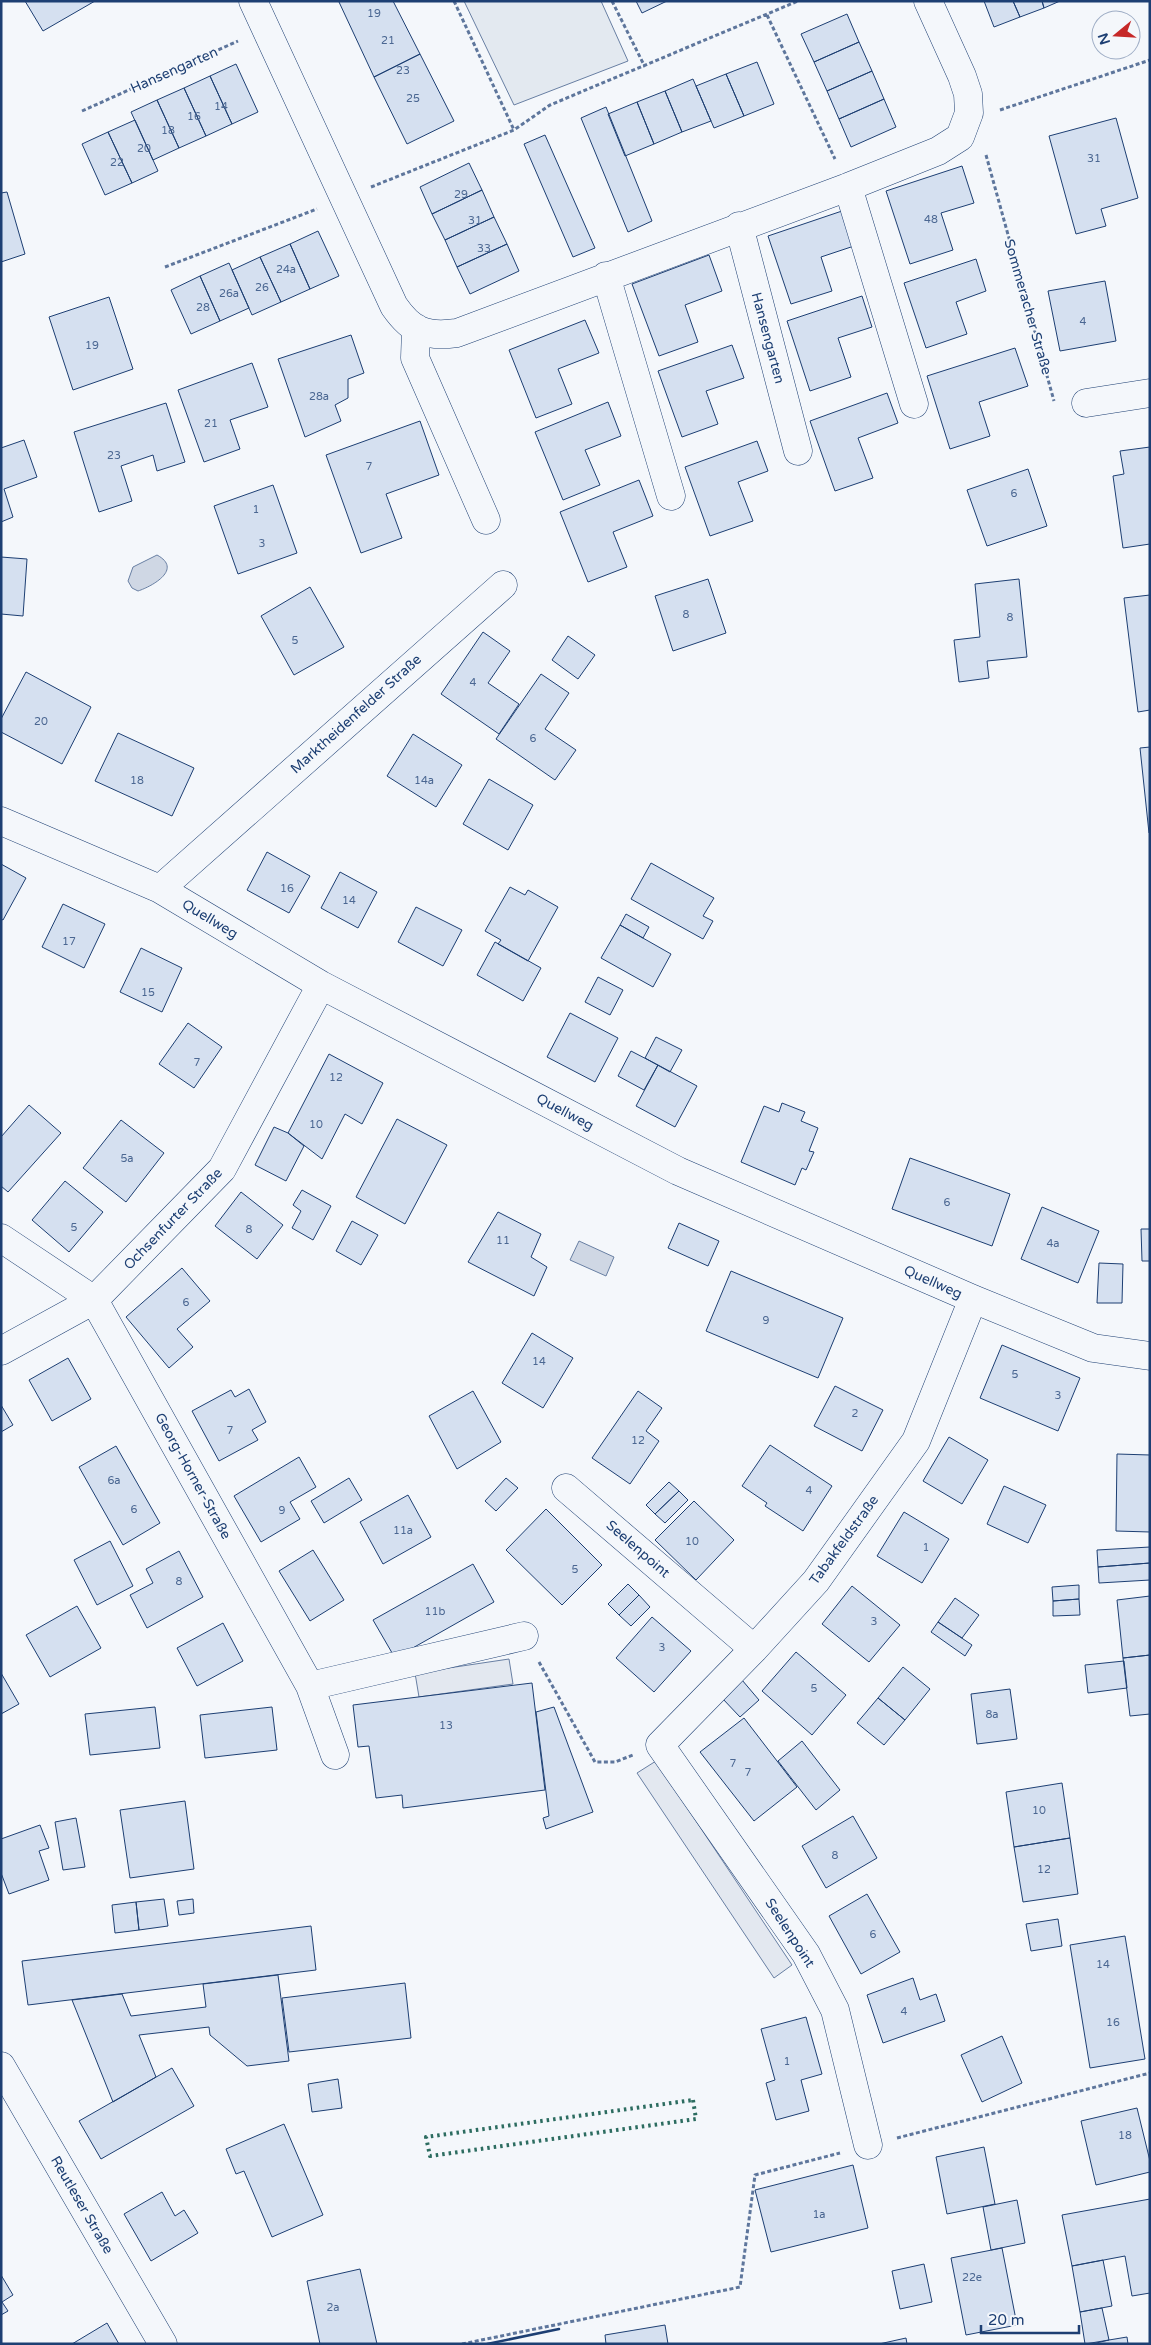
<svg xmlns="http://www.w3.org/2000/svg" width="1151" height="2345" font-family="'Varela Round',sans-serif">
<style>
.green{fill:#e3e9f0;stroke:#687fa3}
.parking{fill:#e3e8f0;stroke:#687fa3}
.water{fill:#cfd7e4;stroke:#687fa3}
.building{fill:#d5e0f0;stroke:#1d3f73}
.lines{fill:none;stroke-linecap:round;stroke-linejoin:round}
.minor-casing{stroke:#1d3f73;stroke-width:29}
.path{stroke:#5e769c;stroke-width:3;stroke-dasharray:4 2.5;stroke-linecap:butt}
.minor{stroke:#f4f7fb;stroke-width:28}
.hedge{stroke:#2c6c60;stroke-width:4;stroke-dasharray:2.5 4;stroke-linecap:butt}
.wall{stroke:#1d3f73;stroke-width:2.5}
.labels{text-anchor:middle;dominant-baseline:central;stroke-width:4;stroke-linejoin:round;paint-order:stroke}
.number-label{font-size:11px;fill:#4b6792}
.street-label{font-size:14px;fill:#1d3f73;stroke:#f4f7fb}
</style>
<rect width="100%" height="100%" fill="#f4f7fb"/>
<path class="green" d="M464 1H601L628 61 514 105Z"/>
<path class="parking" d="M509 1659 513 1684 419 1697 415 1673Z
M656 1761 792 1965 774 1978 637 1773Z"/>
<path class="water" d="M157 555C183 569 153 586 138 591L132 588 128 581 133 567Z
M579 1241 614 1257 606 1276 570 1260Z"/>
<path class="building" d="M25 1H95L43 31Z
M341 1H393L420 54 374 77 339 2Z
M636 1H667L642 13Z
M984 1H1013L1020 17 994 27Z
M1013 1H1042L1044 8 1020 17Z
M1042 1H1060L1044 8Z
M847 14 859 42 814 62 801 34Z
M859 42 872 71 827 91 814 62Z
M420 54 454 121 407 144 374 77Z
M757 62 774 104 744 116 726 74Z
M236 64 258 112 232 124 210 76Z
M872 71 884 99 839 119 827 91Z
M726 74 744 116 714 128 696 86Z
M210 76 232 124 206 136 184 88Z
M693 79 711 121 682 132 665 91Z
M184 88 206 136 179 148 157 100Z
M665 91 682 132 654 144 637 102Z
M884 99 896 127 851 147 839 119Z
M157 100 179 148 153 160 131 112Z
M637 102 654 144 625 156 608 114Z
M606 107 652 221 628 232 581 118Z
M1116 118 1138 198 1101 209 1106 226 1076 234 1049 136Z
M135 120 158 171 132 183 108 132Z
M108 132 132 183 105 195 82 144Z
M545 135 595 248 573 257 524 144Z
M469 163 482 190 432 214 420 187Z
M962 166 974 203 941 213 953 250 910 264 886 191Z
M482 190 494 217 445 240 432 214Z
M7 192 25 254 1 262V193Z
M842 211 854 246 821 257 832 291 791 304 768 236Z
M494 217 507 244 457 267 445 240Z
M318 231 339 276 310 289 290 244Z
M290 244 310 289 281 302 260 257Z
M507 244 519 271 470 294 457 267Z
M709 255 722 291 685 305 698 342 659 356 632 284Z
M260 257 281 302 252 315 232 270Z
M976 259 986 291 956 302 967 334 926 348 904 283Z
M229 263 249 308 220 321 200 276Z
M200 276 220 321 191 334 171 290Z
M1105 281 1116 341 1060 351 1048 291Z
M862 296 872 327 838 338 851 377 810 391 787 321Z
M109 297 133 369 73 390 49 317Z
M585 320 599 353 558 369 572 404 536 418 509 350Z
M351 335 364 373 348 379V398L335 405 341 421 305 437 278 359Z
M732 345 744 378 706 391 718 424 682 437 658 371Z
M1015 348 1028 386 979 402 990 436 950 449 927 376Z
M252 363 268 407 230 420 240 449 204 462 178 390Z
M887 393 898 423 858 438 873 478 835 491 810 421Z
M608 402 621 436 585 450 600 485 563 500 535 432Z
M166 403 185 462 157 471 153 455 121 466 132 501 99 512 74 432Z
M420 421 439 475 386 494 402 538 361 553 326 455Z
M24 440 37 477 4 489 13 517 1 522V448Z
M757 441 768 471 738 482 753 521 710 536 685 467Z
M1150 447V544L1123 548 1113 476 1124 474 1120 451Z
M1028 469 1047 526 987 546 967 490Z
M639 480 653 516 613 532 627 567 588 582 560 512Z
M273 485 297 553 238 574 214 506Z
M1 557 27 559 23 616 1 614Z
M708 579 726 633 673 651 655 596Z
M1019 579 1027 657 987 661 989 678 959 682 954 640 980 637 975 584Z
M310 587 344 647 294 675 261 616Z
M1150 595V710L1138 712 1124 598Z
M483 632 510 651 488 683 519 704 499 734 441 694Z
M568 636 595 655 578 679 552 660Z
M26 672 91 707 62 764 1 732V719Z
M541 674 569 693 545 729 576 750 555 780 496 739Z
M118 733 194 768 172 816 95 781Z
M413 734 462 765 436 807 387 776Z
M1150 747V833H1149L1140 748Z
M489 779 533 805 508 850 463 824Z
M267 852 310 876 289 913 247 890Z
M651 863 714 898 703 916 713 921 703 939 631 899Z
M1 864 26 878 3 920 1 919Z
M340 872 377 892 358 928 321 908Z
M510 887 525 895 528 890 558 907 528 961 498 944 501 940 485 931Z
M63 904 105 924 84 968 42 947Z
M416 907 462 930 443 966 398 942Z
M626 914 649 927 643 938 620 925Z
M620 925 671 954 653 987 601 958Z
M495 942 541 968 523 1001 477 975Z
M141 948 182 968 162 1012 120 992Z
M598 977 623 990 610 1015 585 1002Z
M570 1013 618 1038 595 1082 547 1057Z
M188 1023 222 1047 194 1088 159 1064Z
M656 1037 682 1050 670 1072 645 1058Z
M631 1051 658 1065 644 1090 618 1076Z
M329 1054 383 1083 362 1124 345 1114 322 1159 288 1133Z
M658 1065 697 1086 675 1127 636 1106Z
M782 1103 805 1112 801 1121 818 1128 809 1151 814 1152 806 1170 802 1168 795 1185 741 1162 764 1106 779 1112Z
M29 1105 61 1133 8 1192 1 1186V1137Z
M397 1119 447 1145 405 1224 356 1197Z
M121 1120 164 1153 126 1202 83 1168Z
M274 1127 288 1133 304 1146 286 1181 255 1165Z
M910 1158 1010 1194 992 1246 892 1209Z
M65 1181 103 1212 69 1252 32 1220Z
M302 1190 331 1206 313 1240 292 1228 301 1211 293 1205Z
M241 1192 283 1225 257 1259 215 1226Z
M1042 1207 1099 1231 1078 1283 1021 1259Z
M498 1212 541 1234 531 1257 547 1267 534 1296 468 1262Z
M352 1221 378 1235 361 1265 336 1251Z
M679 1223 719 1241 708 1266 668 1248Z
M1141 1229H1150V1261H1142Z
M1099 1263 1123 1264 1122 1303H1097Z
M182 1268 210 1301 177 1329 193 1347 169 1368 126 1317Z
M731 1271 843 1318 818 1378 706 1331Z
M532 1333 573 1358 543 1408 502 1383Z
M1002 1345 1080 1378 1058 1431 980 1398Z
M68 1358 91 1399 52 1421 29 1380Z
M835 1386 883 1410 862 1451 814 1426Z
M249 1389 266 1422 252 1430 258 1440 219 1461 192 1411 231 1390 235 1397Z
M473 1391 501 1442 457 1469 429 1416Z
M638 1391 662 1408 646 1431 659 1441 630 1484 592 1458Z
M1 1405 13 1425 1 1432Z
M949 1437 988 1460 962 1504 923 1481Z
M770 1445 832 1486 803 1531 765 1506 767 1503 742 1486Z
M116 1446 160 1523 123 1545 79 1467Z
M1117 1454 1150 1455V1532L1116 1531Z
M299 1457 316 1487 290 1502 300 1519 261 1542 234 1496Z
M349 1478 362 1500 324 1523 311 1501Z
M506 1478 518 1488 496 1511 485 1501Z
M669 1482 679 1491 655 1514 646 1505Z
M1004 1486 1046 1505 1028 1543 987 1524Z
M679 1491 688 1500 665 1523 655 1514Z
M408 1495 431 1537 383 1564 360 1522Z
M694 1501 734 1540 696 1580 655 1540Z
M546 1509 602 1565 562 1605 506 1550Z
M904 1512 949 1539 922 1583 877 1556Z
M110 1541 133 1586 97 1605 74 1560Z
M1150 1547V1563L1098 1567 1097 1550Z
M313 1550 344 1600 310 1621 279 1571Z
M179 1551 203 1597 147 1628 130 1595 153 1583 146 1569Z
M1150 1563V1580L1099 1583 1098 1567Z
M473 1564 494 1602 395 1658 373 1620Z
M628 1584 639 1595 619 1615 608 1604Z
M1079 1585V1599L1053 1601 1052 1587Z
M852 1586 900 1625 869 1662 822 1624Z
M639 1595 650 1607 631 1626 619 1615Z
M1150 1596V1655L1123 1658 1117 1600Z
M955 1598 979 1615 962 1638 938 1622Z
M1079 1599 1080 1615 1053 1616V1601Z
M77 1606 101 1648 50 1677 26 1635Z
M652 1617 691 1651 654 1692 616 1658Z
M938 1622 972 1645 965 1656 931 1632Z
M223 1623 243 1661 197 1686 177 1648Z
M796 1652 846 1695 812 1735 762 1691Z
M1150 1655V1714L1130 1716 1123 1658Z
M1124 1661 1127 1688 1088 1693 1085 1665Z
M903 1667 930 1689 905 1720 878 1698Z
M1 1673 19 1704 1 1714Z
M742 1680 759 1700 740 1717 722 1698Z
M532 1683 545 1790 403 1808 402 1795 376 1798 369 1746 358 1747 353 1705Z
M1010 1689 1017 1739 977 1744 971 1694Z
M878 1698 905 1720 884 1745 857 1723Z
M155 1707 160 1748 90 1755 85 1714Z
M272 1707 277 1750 205 1758 200 1715Z
M554 1707 593 1812 546 1829 543 1818 549 1816 536 1712Z
M744 1718 797 1787 754 1821 700 1752Z
M802 1741 840 1790 816 1810 778 1761Z
M1062 1783 1070 1838 1014 1847 1006 1792Z
M185 1801 194 1869 130 1878 120 1810Z
M853 1816 877 1858 826 1888 802 1846Z
M76 1818 85 1867 63 1870 55 1822Z
M40 1825 49 1848 39 1851 49 1880 9 1894 1 1873V1839Z
M1070 1838 1078 1894 1023 1902 1014 1847Z
M867 1894 900 1952 861 1974 829 1916Z
M164 1899 168 1926 139 1930 136 1902Z
M193 1899 194 1913 179 1915 177 1901Z
M136 1902 139 1930 115 1933 112 1905Z
M1058 1919 1062 1946 1031 1951 1026 1924Z
M311 1926 316 1970 28 2005 22 1961Z
M1125 1936 1145 2059 1090 2068 1070 1945Z
M278 1975 289 2061 247 2066 210 2035 209 2027 139 2035 156 2077 113 2102 72 2000 122 1994 131 2016 206 2007 203 1984Z
M913 1978 920 2000 936 1994 945 2021 883 2043 867 1995Z
M405 1983 411 2038 289 2052 282 1998Z
M806 2017 822 2074 801 2080 809 2111 776 2120 766 2083 775 2080 761 2029Z
M1002 2036 1022 2083 982 2102 961 2055Z
M172 2068 194 2106 101 2159 79 2121Z
M338 2079 342 2108 312 2112 308 2084Z
M1137 2108 1150 2161V2172L1096 2185 1081 2121Z
M284 2124 323 2215 272 2237 244 2171 236 2174 226 2149Z
M984 2147 995 2204 947 2214 936 2157Z
M853 2165 868 2228 771 2252 755 2190Z
M162 2192 175 2216 184 2210 198 2233 151 2261 124 2214Z
M1150 2199V2293L1132 2296 1125 2256 1072 2266 1062 2215Z
M1017 2200 1025 2243 991 2250 983 2207Z
M1002 2248 1017 2325 966 2335 951 2258Z
M1103 2260 1112 2306 1080 2312 1072 2266Z
M924 2264 932 2302 900 2309 892 2271Z
M360 2269 377 2344H320L307 2281Z
M1 2275 13 2295 2 2302 8 2311 1 2315Z
M1102 2308 1109 2340 1085 2344 1080 2312Z
M107 2323 119 2344H72Z
M665 2325 668 2344H606L605 2335Z
M1127 2337 1128 2344H1092L1109 2340Z
M906 2338 907 2344H879Z"/>
<g class="lines">
<defs>
<path id="minor" d="M253 1 394 306C412 332 426 337 457 333L848 187 938 151 960 137 969 113 968 94 962 76 928 1
M848 187 914 404
M739 226 798 451
M606 276 671 496
M416 328 415 358 486 520
M1086 403 1150 393
M1 821 160 889 321 985 678 1171 973 1299 1093 1348 1150 1356
M160 889 503 585
M1 1238 94 1300 310 1686 335 1755
M1 1351 94 1300 222 1169 321 985
M566 1488 754 1649
M310 1686 524 1636
M1 2066 163 2344
M868 2145 835 2010 806 1954 660 1745 754 1649 816 1581 916 1441 973 1299"/>
</defs>
<use href="#minor" class="minor-casing"/>
<path class="path" d="M454 1 514 130
M612 1 645 67
M767 15 835 159
M1000 110 1150 60
M82 111 238 41
M986 155 1054 401
M371 187 514 130 550 105 798 1
M165 267 317 209
M539 1662 595 1762H615L633 1755
M897 2138 1150 2073
M462 2344 740 2287 755 2175 840 2153"/>
<use href="#minor" class="minor"/>
<path class="hedge" d="M693 2100 696 2119 430 2156 426 2137Z"/>
<path class="wall" d="M487 2344 559 2329"/>
</g>
<g class="labels">
<g class="number-label">
<text x="374" y="13">19</text>
<text x="388" y="40">21</text>
<text x="403" y="70">23</text>
<text x="413" y="98">25</text>
<text x="221" y="106">14</text>
<text x="194" y="116">16</text>
<text x="168" y="130">18</text>
<text x="144" y="148">20</text>
<text x="1094" y="158">31</text>
<text x="117" y="162">22</text>
<text x="461" y="194">29</text>
<text x="931" y="219">48</text>
<text x="475" y="220">31</text>
<text x="484" y="248">33</text>
<text x="286" y="269">24a</text>
<text x="262" y="287">26</text>
<text x="229" y="293">26a</text>
<text x="203" y="307">28</text>
<text x="1083" y="321">4</text>
<text x="92" y="345">19</text>
<text x="319" y="396">28a</text>
<text x="211" y="423">21</text>
<text x="114" y="455">23</text>
<text x="369" y="466">7</text>
<text x="1014" y="493">6</text>
<text x="256" y="509">1</text>
<text x="262" y="543">3</text>
<text x="686" y="614">8</text>
<text x="1010" y="617">8</text>
<text x="295" y="640">5</text>
<text x="473" y="682">4</text>
<text x="41" y="721">20</text>
<text x="533" y="738">6</text>
<text x="137" y="780">18</text>
<text x="424" y="780">14a</text>
<text x="287" y="888">16</text>
<text x="349" y="900">14</text>
<text x="69" y="941">17</text>
<text x="148" y="992">15</text>
<text x="197" y="1062">7</text>
<text x="336" y="1077">12</text>
<text x="316" y="1124">10</text>
<text x="127" y="1158">5a</text>
<text x="947" y="1202">6</text>
<text x="74" y="1227">5</text>
<text x="249" y="1229">8</text>
<text x="503" y="1240">11</text>
<text x="1053" y="1243">4a</text>
<text x="186" y="1302">6</text>
<text x="766" y="1320">9</text>
<text x="539" y="1361">14</text>
<text x="1015" y="1374">5</text>
<text x="1058" y="1395">3</text>
<text x="855" y="1413">2</text>
<text x="230" y="1430">7</text>
<text x="638" y="1440">12</text>
<text x="114" y="1480">6a</text>
<text x="809" y="1490">4</text>
<text x="134" y="1509">6</text>
<text x="282" y="1510">9</text>
<text x="403" y="1530">11a</text>
<text x="692" y="1541">10</text>
<text x="926" y="1547">1</text>
<text x="575" y="1569">5</text>
<text x="179" y="1581">8</text>
<text x="435" y="1611">11b</text>
<text x="874" y="1621">3</text>
<text x="662" y="1647">3</text>
<text x="814" y="1688">5</text>
<text x="992" y="1714">8a</text>
<text x="446" y="1725">13</text>
<text x="733" y="1763">7</text>
<text x="748" y="1772">7</text>
<text x="1039" y="1810">10</text>
<text x="835" y="1855">8</text>
<text x="1044" y="1869">12</text>
<text x="873" y="1934">6</text>
<text x="1103" y="1964">14</text>
<text x="904" y="2011">4</text>
<text x="1113" y="2022">16</text>
<text x="787" y="2061">1</text>
<text x="1125" y="2135">18</text>
<text x="819" y="2214">1a</text>
<text x="972" y="2277">22e</text>
<text x="333" y="2307">2a</text>
</g>
<g class="street-label">
<text transform="translate(174 70) rotate(-24)">Hansengarten</text>
<text transform="translate(1028 307) rotate(74)">Sommeracher Straße</text>
<text transform="translate(768 338) rotate(75)">Hansengarten</text>
<text transform="translate(356 714) rotate(-42)">Marktheidenfelder Straße</text>
<text transform="translate(210 919) rotate(31)">Quellweg</text>
<text transform="translate(565 1112) rotate(28)">Quellweg</text>
<text transform="translate(173 1219) rotate(-46)">Ochsenfurter Straße</text>
<text transform="translate(933 1282) rotate(24)">Quellweg</text>
<text transform="translate(193 1476) rotate(61)">Georg-Horner-Straße</text>
<text transform="translate(844 1540) rotate(-54)">Tabakfeldstraße</text>
<text transform="translate(638 1549) rotate(41)">Seelenpoint</text>
<text transform="translate(790 1933) rotate(57)">Seelenpoint</text>
<text transform="translate(82 2205) rotate(60)">Reutleser Straße</text>
</g>
</g>
<rect width="1151" height="2345" fill="none" stroke="#1d3f73" stroke-width="5"/>
<g transform="translate(1116 35) rotate(252)"><circle r="24" fill="#f4f7fb" stroke="#9eadc5"/>
<path d="M0-4L9 19L0 12L-9 19Z" fill="#c62828"/>
<text y="-8" font-size="14" font-weight="bold" text-anchor="middle" fill="#1d3f73">N</text>
</g>
<path d="M981 2325v8h98v-8" fill="none" stroke="#1d3f73" stroke-width="2.5"/>
<text x="988" y="2325" font-size="15" fill="#1d3f73" stroke="#f4f7fb" stroke-width="4" paint-order="stroke">20 m</text>
</svg>
